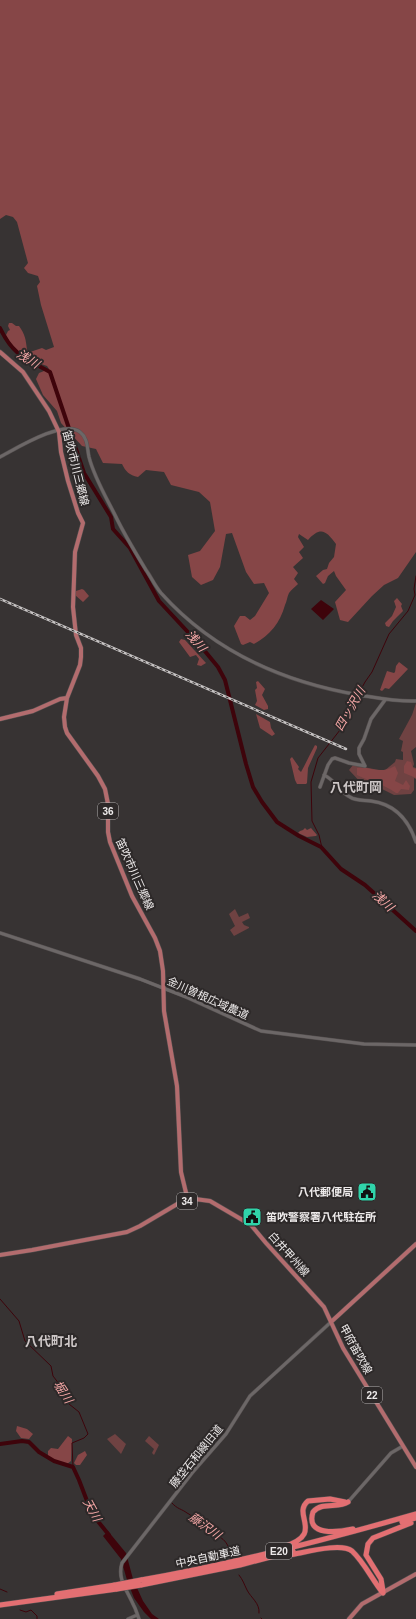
<svg xmlns="http://www.w3.org/2000/svg" width="416" height="1619" font-family="Arial,'Noto Sans JP',sans-serif">
<style>
.green{fill:#6f4242}
.forest{fill:#864647}
.water{fill:#3e040b}
.lines{fill:none;stroke-linecap:round;stroke-linejoin:round}
.stream{stroke:#3e040b;stroke-width:1}
.river{stroke:#3e040b;stroke-width:4}
.minor-casing{stroke:#555050;stroke-width:4}
.major-casing{stroke:#555050;stroke-width:5}
.highway-casing{stroke:#555050;stroke-width:6}
.minor{stroke:#6c6767;stroke-width:3}
.major{stroke:#b36c6e;stroke-width:4}
.highway{stroke:#e36f72;stroke-width:5}
.rail-casing{stroke:#c5c2c2;stroke-width:2.5}
.rail{stroke:#2d2929;stroke-width:1;stroke-dasharray:3;stroke-linecap:butt}
.highway-bridge-casing{stroke:#555050;stroke-width:6;stroke-linecap:butt}
.highway-bridge{stroke:#e36f72;stroke-width:5}
.labels{text-anchor:middle;dominant-baseline:central;stroke-width:4;stroke-linejoin:round;paint-order:stroke}
.shield{fill:#2d2929;stroke:#b3b0b0;stroke-width:1}
.shield-label{font-size:10px;font-weight:bold;fill:#edeaea}
.street-label{font-size:11px;fill:#edeaea;stroke:#2d2929}
.poi-label{font-size:11px;font-weight:bold;fill:#edeaea;stroke:#2d2929;text-anchor:end}
.water-label{font-size:12px;font-style:italic;fill:#f7a8a7;stroke:#2d2929}
.quarter-label{font-size:13px;font-weight:bold;fill:#cdc7c7;stroke:#2d2929}
</style>
<rect width="100%" height="100%" fill="#373333"/>
<path class="green" d="M416 703V747L411 751 414 764 413 767 416 768V779L414 778V790L411 794 394 795 374 785 368 788 363 785 349 770 353 765 384 771 395 762 396 759 403 760V752L401 751 403 741 399 739 412 715Z
M235 909 239 917 248 913 250 918 242 922 244 925 249 927V928L234 936 230 930 235 926 229 914Z
M115 1434 126 1444 121 1454 107 1439Z
M149 1436 159 1445 154 1455 152 1453 154 1449 145 1441Z"/>
<path class="forest" d="M0 0H416V552L398 578 384 585 372 596 348 622 340 620 335 602 346 590 336 576 334 571 328 576 325 583 323 584 316 576 323 570 327 569 329 563 334 557 336 544C326 531 321 526 308 540L299 534 298 537 304 547 299 552 303 558 293 567 298 573 294 579 298 584C295 587 291 590 289 593 287 597 287 601 285 605 280 623 270 635 254 644L250 642 243 645 241 644 234 626 240 616H245L250 620 255 616 269 593 264 583 254 584 246 572 232 533 226 534 220 567 213 580 201 585 192 577 188 555 200 551 215 531 210 502 199 492 171 485 164 472 146 470 138 477C129 475 126 472 122 464L103 463 96 449 82 446 61 423 57 411 43 395 36 379 39 373 49 369 47 366 41 364 37 359 35 362C24 361 10 346 6 335L8 331 10 330 8 326 9 323H12L16 326H19C25 334 26 340 27 350L30 352 42 348 46 350 54 347 41 305 37 286 40 282 38 276 28 273 24 268 28 263 17 222 13 217 6 215 0 219Z
M82 589 84 590 89 596 83 602 75 595 76 591Z
M397 598 402 604 401 606 403 611 393 621 389 627 386 626 385 623 392 616 396 607 394 601Z
M181 639 185 640 206 663 201 666 197 665 199 659 196 655 190 657 179 642Z
M399 662 408 669 389 689 385 688 382 691 380 690 387 671 394 673 395 672 396 666Z
M258 681 265 689 262 695 268 706V709L264 710 255 705 257 701 255 690 257 688 256 682Z
M256 714 270 722 271 728 275 734 272 736 260 728Z
M315 745 317 746V748L308 768 307 783 306 784H297L295 780 290 759 292 757 299 767 298 769 301 772C306 763 310 754 315 745Z
M407 761 411 762 413 768 416 769V778L404 773V766Z
M395 766 398 773 395 781 403 785 406 780 410 786 409 790 401 789 398 793H396C384 784 371 782 357 775V768C372 766 378 775 395 766Z
M305 828 307 830 311 828 317 835 316 836 307 837 298 833 300 831 303 830Z
M17 1426 27 1429 33 1434 29 1439 21 1438 16 1431Z
M68 1436 72 1439 71 1461 67 1464 53 1459 48 1456V1451L51 1448 58 1449Z
M85 1451 87 1455 80 1465H76L74 1463 78 1455Z"/>
<path class="water" d="M321 600 334 609 323 620 311 609Z
M108 1531 126 1553 133 1579 143 1601 152 1614 159 1619H151L144 1612 134 1598 127 1580 121 1559 103 1536Z"/>
<g class="lines">
<path class="stream" d="M359 693 365 682 372 672 389 634 408 611 415 595 414 589 416 576
M322 848 319 835 312 821 311 782 318 758 340 730 358 696
M0 1299 19 1321 25 1341 51 1366 53 1376 66 1393 69 1404 79 1412 88 1434 84 1438 72 1443 73 1467
M172 1503C177 1509 182 1509 187 1513 192 1515 199 1524 203 1528 217 1539 225 1533 231 1554
M239 1575C243 1580 244 1584 247 1590 251 1598 260 1603 259 1613
M0 1589 7 1592
M20 1610 26 1612 31 1610 37 1616V1619
M261 1618 262 1619"/>
<path class="river" d="M0 328C13 355 25 358 50 372L84 473 111 517 113 529 130 548 159 601 199 644 218 667 225 680 246 764 253 787 262 802 277 822 299 836 321 847 341 869 365 885 416 931
M0 1444 22 1441 29 1442 39 1452 54 1461 73 1467 79 1480 92 1514 109 1535"/>
<defs>
<path id="minor" d="M0 457C17 448 64 419 80 432 88 438 87 448 89 457 94 477 106 497 115 515 124 534 135 552 146 570 151 577 155 586 161 593 213 651 283 682 359 695 378 698 397 702 416 701
M324 775C335 780 340 792 350 797 356 801 364 800 371 801 395 804 409 821 416 842
M320 787 328 765 332 759 335 758 349 763 365 766 359 754V748L364 739 371 719 385 700
M0 933 140 979 186 997 261 1031 364 1044 416 1045
M348 1502 391 1453 403 1446
M128 1619 137 1615
M139 1619C137 1614 136 1609 133 1604 127 1590 117 1579 122 1563L192 1473 226 1434 250 1396 331 1322"/>
<path id="major" d="M0 352 23 372 49 411 59 432 61 452 68 481 78 513 83 523 75 552 73 607 76 635 81 648V657L80 665 67 698 64 717 65 727 67 733 98 776 105 789 108 804V832L110 842 132 896 155 938 160 951 163 971 164 1011 177 1086 181 1172 188 1201
M0 719 33 711 60 699 67 698
M0 1255 32 1250 127 1232 140 1226 179 1203 195 1199 210 1201 251 1225 266 1243 324 1307 343 1348 416 1467
M331 1322 416 1244
M349 1619 362 1604 416 1574"/>
<path id="highway" d="M348 1502C338 1509 322 1501 313 1512 305 1537 339 1532 353 1529
M402 1522 416 1518
M283 1547C326 1534 291 1515 308 1501L330 1499 345 1502
M289 1555C303 1553 341 1542 352 1551 364 1562 373 1581 383 1593
M141 1580C234 1564 325 1540 416 1514
M141 1585 240 1565 293 1551
M383 1591 381 1579 366 1555 368 1544 373 1538 411 1523
M57 1594 115 1585
M0 1605 117 1589"/>
</defs>
<use href="#minor" class="minor-casing"/>
<use href="#major" class="major-casing"/>
<use href="#highway" class="highway-casing"/>
<use href="#minor" class="minor"/>
<use href="#major" class="major"/>
<use href="#highway" class="highway"/>
<defs>
<path id="rail" d="M0 599 346 749"/>
</defs>
<use href="#rail" class="rail-casing"/>
<use href="#rail" class="rail"/>
<defs>
<path id="highway-bridge" d="M115 1585 141 1580
M117 1589 141 1585"/>
</defs>
<use href="#highway-bridge" class="highway-bridge-casing"/>
<use href="#highway-bridge" class="highway-bridge"/>
</g>
<defs>
<symbol id="civic-square" viewBox="-11 -11 22 22"><rect x="-9" y="-9" width="18" height="18" rx="4" fill="#30d4aa" stroke="#2d2929"/><path d="M-.6-6.5H3V-4.5H.6V-3L4-1V1h2V6H-6V1h2V-1L-.6-3ZM-1.2 2.5V6h2.4V2.5Z" fill="#111"/></symbol>
</defs>
<g fill-rule="evenodd">
<use href="#civic-square" x="356" y="1181" width="22" height="22"/>
<use href="#civic-square" x="241" y="1206" width="22" height="22"/>
</g>
<g class="labels">
<g class="shield">
<rect x="98" y="803" width="20" height="16" rx="3"/>
<rect x="177" y="1193" width="20" height="16" rx="3"/>
<rect x="362" y="1387" width="20" height="16" rx="3"/>
<rect x="266" y="1543" width="26" height="16" rx="3"/>
</g>
<g class="shield-label">
<text x="108" y="811">36</text>
<text x="187" y="1201">34</text>
<text x="372" y="1395">22</text>
<text x="279" y="1551">E20</text>
</g>
<g class="street-label">
<text transform="translate(76 468) rotate(76)">笛吹市川三郷線</text>
<text transform="translate(135 874) rotate(66)">笛吹市川三郷線</text>
<text transform="translate(208 998) rotate(24)">金川曽根広域農道</text>
<text transform="translate(289 1254) rotate(48)">白井甲州線</text>
<text transform="translate(356 1349) rotate(61)">甲府笛吹線</text>
<text transform="translate(196 1456) rotate(-51)">藤垈石和線旧道</text>
<text transform="translate(208 1557) rotate(-12)">中央自動車道</text>
</g>
<g class="poi-label">
<text x="353" y="1192">八代郵便局</text>
<text x="266" y="1217" text-anchor="start">笛吹警察署八代駐在所</text>
</g>
<g class="water-label">
<text transform="translate(28 359) rotate(31)">浅川</text>
<text transform="translate(196 641) rotate(49)">浅川</text>
<text transform="translate(350 709) rotate(-60)">四ッ沢川</text>
<text transform="translate(383 901) rotate(42)">浅川</text>
<text transform="translate(63 1392) rotate(57)">堀川</text>
<text transform="translate(92 1510) rotate(61)">天川</text>
<text transform="translate(205 1526) rotate(36)">藤沢川</text>
</g>
<g class="quarter-label">
<text x="356" y="787">八代町岡</text>
<text x="51" y="1341">八代町北</text>
</g>
</g>
</svg>
